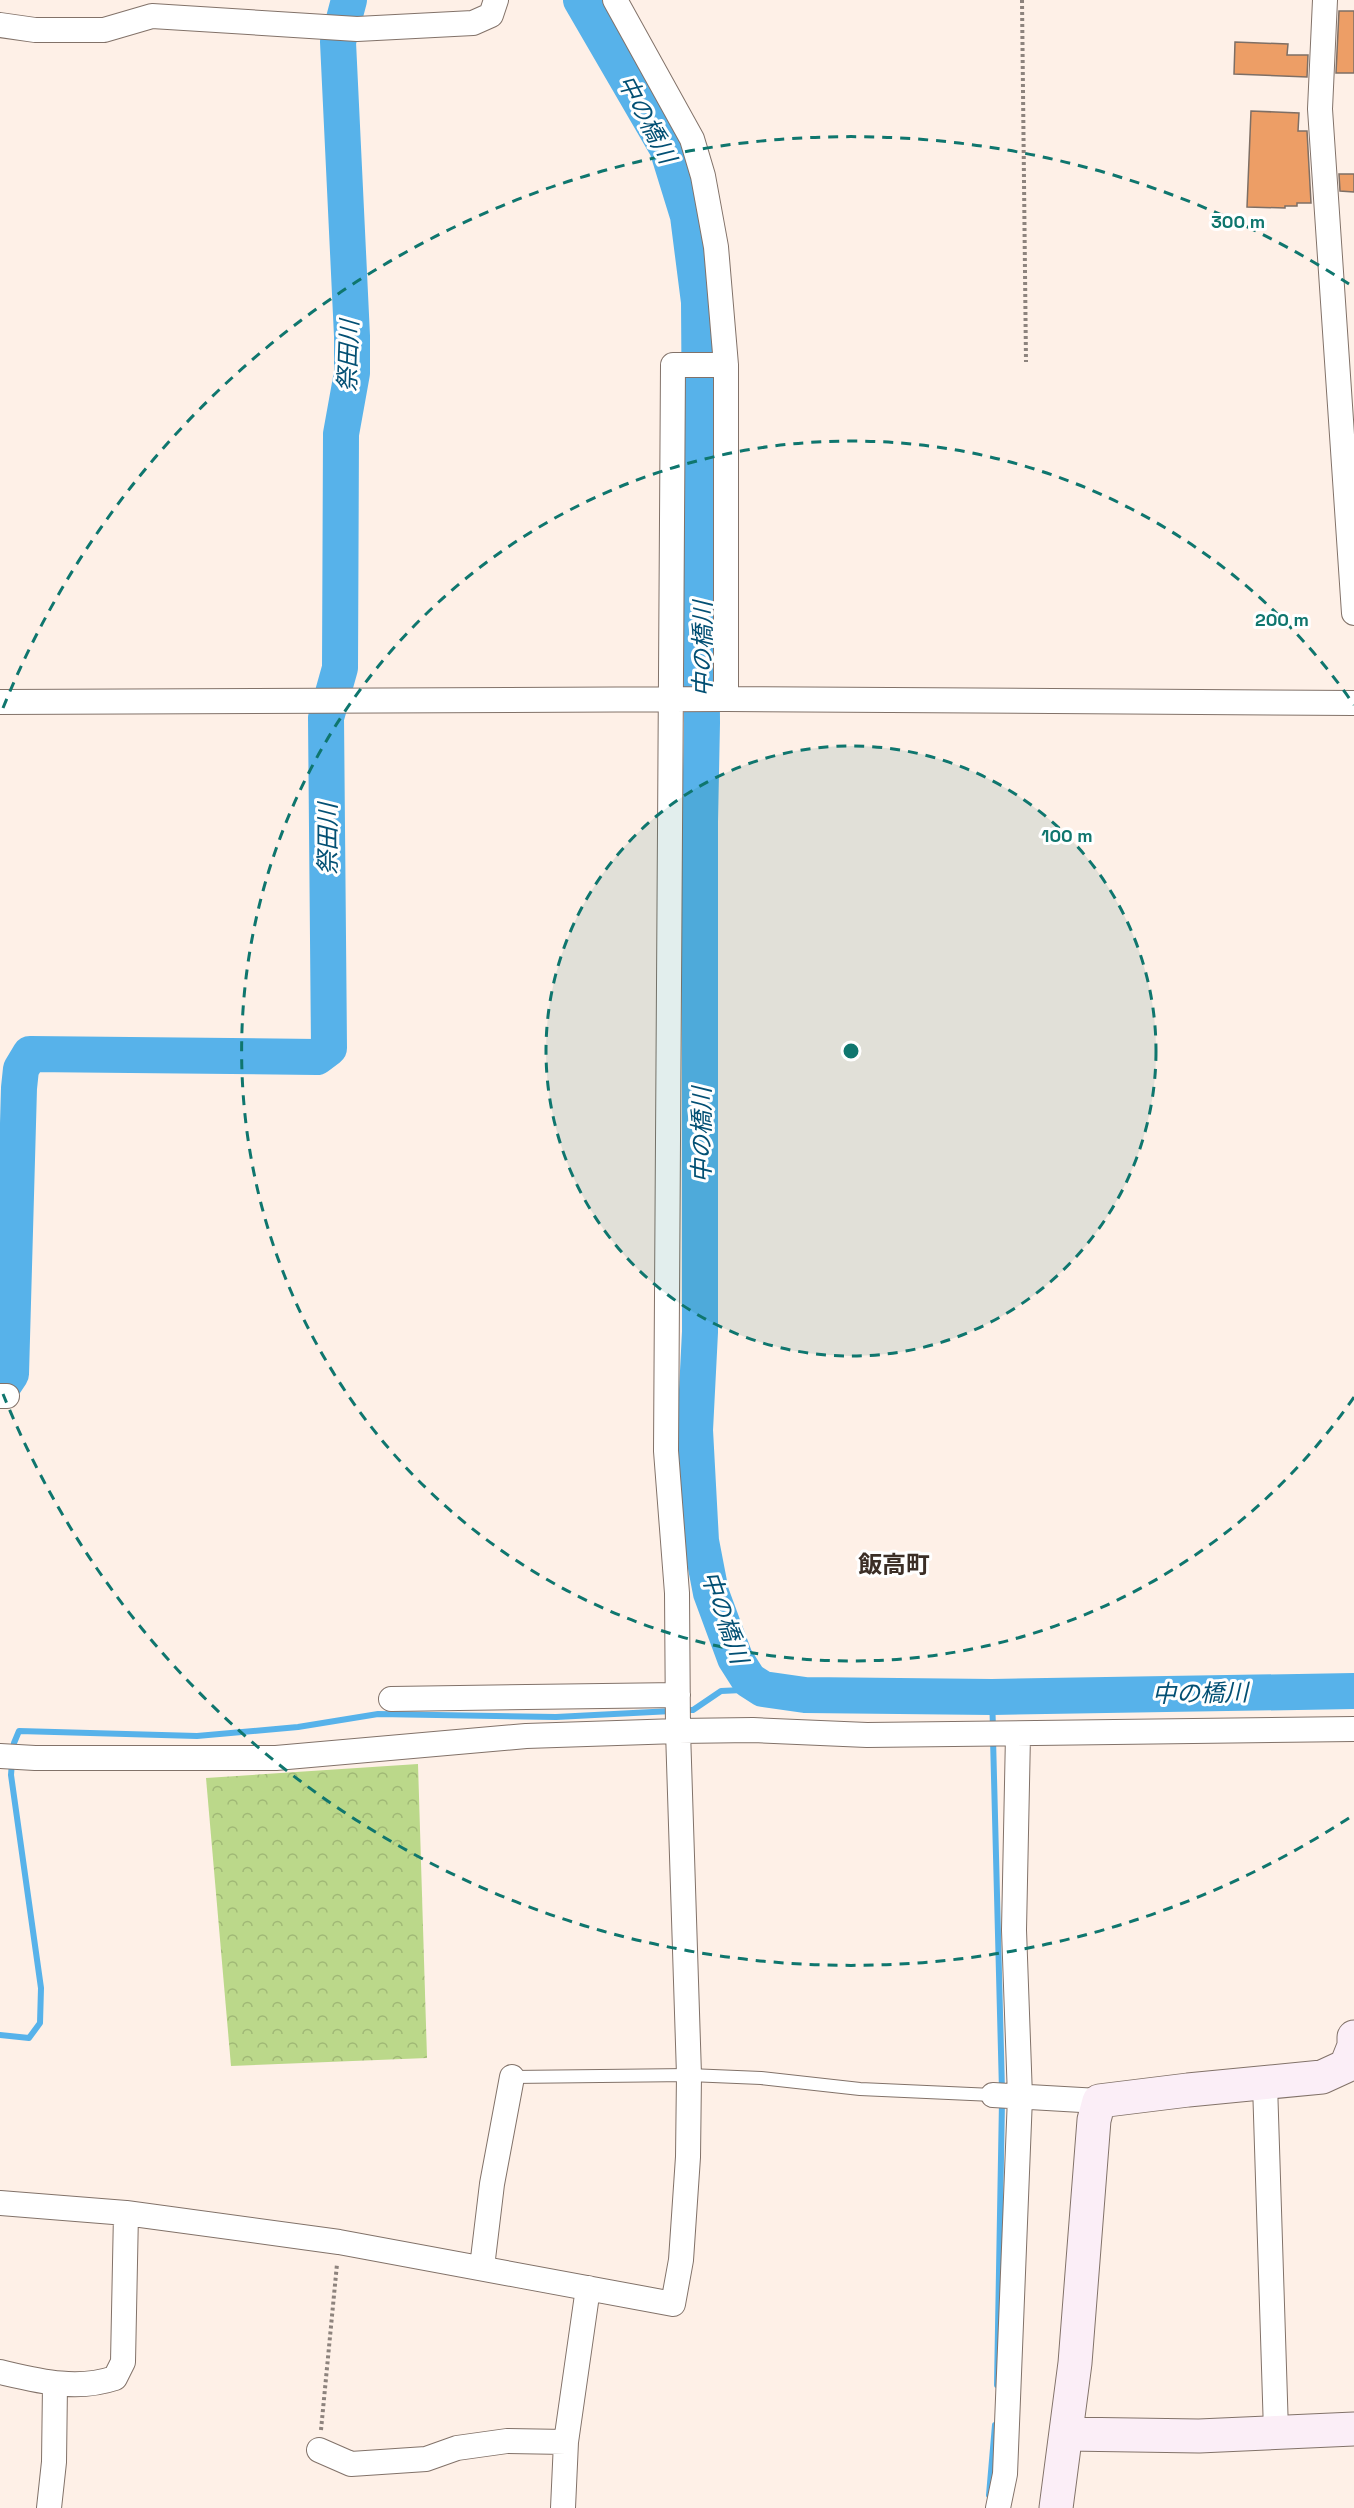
<svg xmlns="http://www.w3.org/2000/svg" width="1354" height="2508" font-family="'Space Grotesk','Noto Sans JP',sans-serif">
<style>
.forest{fill:url(#forest-crowns)}
.lines{fill:none;stroke-linecap:round;stroke-linejoin:round}
.stream{stroke:#57b2ea;stroke-width:6}
.river{stroke:#57b2ea;stroke-width:36}
.building{fill:#ed9e66;stroke:#7e6f65;stroke-width:1.5}
.lane-casing{stroke:#827269;stroke-width:14}
.street-casing{stroke:#827269;stroke-width:26}
.secondary-casing{stroke:#827269;stroke-width:35}
.path{stroke:#8d837d;stroke-width:4;stroke-dasharray:3 3;stroke-linecap:butt}
.lane{stroke:#fff;stroke-width:12}
.street{stroke:#fff;stroke-width:24}
.secondary{stroke:#fbeef7;stroke-width:33}
.ring{fill:none;stroke:#0f766e;stroke-width:3;stroke-dasharray:10 8}
.labels{text-anchor:middle;dominant-baseline:central;stroke-width:6;stroke-linejoin:round;paint-order:stroke}
.water-label{font-size:24px;font-style:italic;fill:#035074;stroke:#fff}
.neighbourhood-label{font-size:24px;font-weight:bold;fill:#3b2e26;stroke:#fff}
.centre{fill:#0f766e;stroke:#fff;stroke-width:3}
.ring-label{font-size:18px;text-anchor:middle;font-weight:bold;fill:#0f766e;stroke:#fff;stroke-width:6;stroke-linejoin:round;paint-order:stroke}
</style>
<defs>
<pattern id="forest-crowns" width="20" height="18" patternUnits="userSpaceOnUse" patternTransform="scale(1.5)"><rect width="20" height="18" fill="#bbd88a"/><path d="M2 6a3 3 0 1 1 6 0M12 15a3 3 0 1 1 6 0" fill="none" stroke="#a0b876"/></pattern>
</defs>
<rect width="100%" height="100%" fill="#fef0e7"/>
<path class="forest" d="M418 1764 427 2058 231 2066 206 1778Z"/>
<g class="lines">
<path class="stream" d="M0 1384 5 1383
M992 1697 993 1728
M683 1710H693L721 1691 763 1689
M993 1738 1002 2091
M13 1752 14 1743 19 1731 197 1736 298 1727 378 1714 556 1717 672 1711
M0 2035 29 2038 40 2023 41 1988 11 1775 12 1762
M997 2385 1002 2101
M989 2495 995 2425"/>
<path class="river" d="M581 0 667 148 688 216 699 302 702 723 700 822V1332L695 1430 701 1541 711 1593 735 1658 749 1680 763 1689 805 1695 992 1697 1354 1691
M5 1383 11 1374 19 1088 21 1069 30 1054 317 1057 329 1048 326 718 340 668 341 434 352 373V336L338 42 349 0"/>
</g>
<path class="building" d="M1339 11H1354V73H1336Z
M1235 42 1288 44 1287 55H1308L1307 77 1234 74Z
M1251 111 1299 113 1298 131H1307L1311 203H1297V206H1285V208L1247 207Z
M1339 174H1354V192L1340 191Z"/>
<g class="lines">
<defs>
<path id="lane" d="M512 2077 689 2075 761 2078 860 2089 993 2095"/>
<path id="street" d="M615 0 692 139 703 176 716 247 726 365V699
M1325 0 1320 109 1354 613
M0 25 35 30H104L152 16 357 29 473 23 491 15 496 0
M0 702 726 699 1354 703
M0 1396H7
M391 1699 678 1695
M0 1756 35 1758H276L526 1736 678 1731 753 1730 867 1735 1354 1729
M1265 2084 1276 2431
M993 2095 1099 2101
M0 2203 126 2213 339 2242 673 2304 681 2260 688 2157 689 2075 678 1731 677 1593 666 1451 673 365H726
M482 2267 492 2184 512 2077
M0 2372C39 2381 76 2391 115 2378L123 2362 126 2213
M319 2450 351 2464 426 2459 457 2448 507 2441 566 2442
M49 2508 54 2462 55 2385
M563 2508 566 2442 588 2288
M998 2508 1005 2474 1020 2097 1014 1930 1018 1735"/>
<path id="secondary" d="M1067 2434 1199 2436 1354 2429
M1056 2508 1075 2363 1094 2120 1099 2101 1188 2090 1322 2077 1346 2066 1354 2046V2037"/>
</defs>
<use href="#lane" class="lane-casing"/>
<use href="#street" class="street-casing"/>
<use href="#secondary" class="secondary-casing"/>
<path class="path" d="M1022 0 1026 362
M321 2430 337 2264"/>
<use href="#lane" class="lane"/>
<use href="#street" class="street"/>
<use href="#secondary" class="secondary"/>
</g>
<circle cx="851" cy="1051" r="305" fill="#0f766e" fill-opacity=".12"/>
<g class="ring">
<circle cx="851" cy="1051" r="305"/>
<path d="M1354 1397A610 610 0 1 1 1354 705"/>
<path d="M1349 1818A915 915 0 0 1 3 1394M3 708A915 915 0 0 1 1349 284"/>
</g>
<g class="labels">
<g class="water-label">
<text transform="translate(647 119) rotate(62)">中の橋川</text>
<text transform="translate(348 356) rotate(-88)">祭田川</text>
<text transform="translate(702 649) rotate(-90)">中の橋川</text>
<text transform="translate(327 839) rotate(-90)">祭田川</text>
<text transform="translate(701 1135) rotate(-90)">中の橋川</text>
<text transform="translate(725 1617) rotate(71)">中の橋川</text>
<text transform="translate(1200 1693) rotate(-1)">中の橋川</text>
</g>
<g class="neighbourhood-label">
<text x="894" y="1564">飯高町</text>
</g>
</g>
<circle cx="851" cy="1051" r="9" class="centre"/>
<g class="ring-label">
<text x="1238" y="228">300 m</text>
<text x="1282" y="626">200 m</text>
<text x="1067" y="842">100 m</text>
</g>
</svg>
